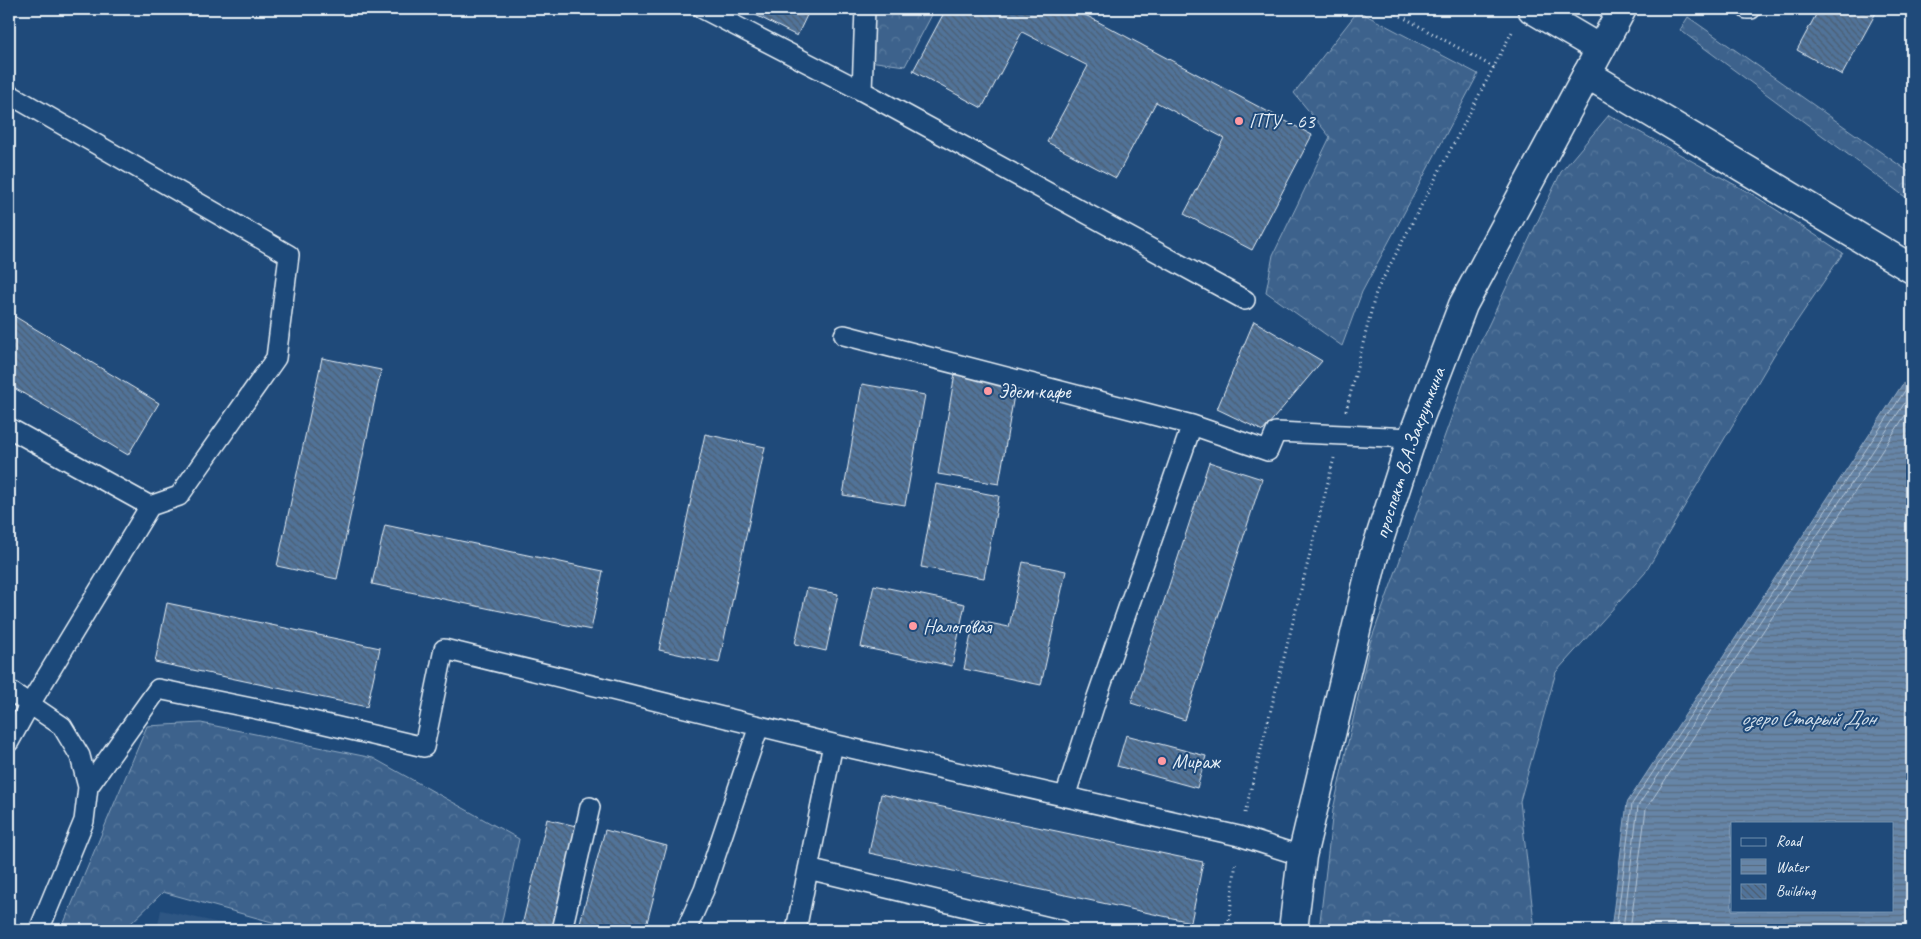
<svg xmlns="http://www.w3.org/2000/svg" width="1921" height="939" font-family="Caveat,sans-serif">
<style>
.built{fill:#2e5683}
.forest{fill:url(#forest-crowns);stroke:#92aac2}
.water{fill:url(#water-rules);stroke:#9ab0c7;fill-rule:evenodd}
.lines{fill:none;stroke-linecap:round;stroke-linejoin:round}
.shore{stroke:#b4c6d8;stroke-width:1}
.building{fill:url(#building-back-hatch);stroke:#e8f1f8}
.service-casing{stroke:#e8f1f8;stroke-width:22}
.minor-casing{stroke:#e8f1f8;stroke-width:31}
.path{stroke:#e8f1f8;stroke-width:3;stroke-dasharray:1 4;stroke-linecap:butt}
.service{stroke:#1f4a7a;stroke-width:19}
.minor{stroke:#1f4a7a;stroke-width:28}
.poi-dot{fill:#ff9aa2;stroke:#1f4a7a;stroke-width:2}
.labels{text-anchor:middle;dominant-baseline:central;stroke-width:4;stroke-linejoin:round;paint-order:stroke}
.poi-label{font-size:20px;fill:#e8f1f8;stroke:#1f4a7a;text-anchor:start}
.street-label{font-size:20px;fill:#e8f1f8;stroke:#1f4a7a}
.water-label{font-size:21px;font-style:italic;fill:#d4e1ec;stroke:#1f4a7a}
</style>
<defs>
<pattern id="forest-crowns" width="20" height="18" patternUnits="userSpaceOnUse" patternTransform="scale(1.25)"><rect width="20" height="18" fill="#3c628c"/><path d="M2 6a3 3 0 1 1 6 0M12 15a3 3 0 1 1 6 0" fill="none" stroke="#58799d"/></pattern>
<pattern id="water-rules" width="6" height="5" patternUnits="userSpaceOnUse" patternTransform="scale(1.25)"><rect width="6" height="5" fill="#6685a7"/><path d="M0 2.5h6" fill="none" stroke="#596d82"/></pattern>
<pattern id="building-back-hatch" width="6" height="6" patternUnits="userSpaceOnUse" patternTransform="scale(1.25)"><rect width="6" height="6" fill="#517399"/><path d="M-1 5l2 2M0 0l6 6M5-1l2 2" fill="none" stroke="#4c5e72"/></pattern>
</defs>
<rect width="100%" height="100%" fill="#1f4a7a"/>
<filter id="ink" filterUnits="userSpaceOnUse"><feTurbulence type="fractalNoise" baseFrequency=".02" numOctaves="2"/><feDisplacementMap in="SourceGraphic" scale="10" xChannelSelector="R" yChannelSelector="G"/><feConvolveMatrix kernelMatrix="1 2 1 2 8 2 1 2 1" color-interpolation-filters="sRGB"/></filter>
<g filter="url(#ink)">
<path class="built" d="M161 910 251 930H157Z"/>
<path class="forest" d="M873 9H935L905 66 869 61Z
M1358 11 1478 74 1362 292 1342 346 1266 292 1273 255 1330 137 1294 93Z
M1688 17 1912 174V202L1680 30Z
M1609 115 1755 196 1843 253 1774 355 1645 573 1556 672 1520 801 1535 930H1319L1333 810 1370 643 1472 360 1561 172Z
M201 723 373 758 519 839 500 930H301L163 892 124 930H61L147 726Z"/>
<path class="water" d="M1912 378V930H1611L1627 803 1902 385ZM1732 823H1892V910H1732Z"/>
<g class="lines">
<path class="shore" d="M1616 930 1632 804 1906 389 1912 384
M1623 930 1638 806 1912 392
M1630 930 1646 809 1912 405"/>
</g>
<path class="building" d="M744 9H810L797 36Z
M946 9H1074L1312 135 1252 250 1184 214 1224 138 1156 102 1116 178 1047 142 1088 66 1022 32 982 108 913 71Z
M1819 9H1878L1842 75 1797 50Z
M9 313 159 403 128 455 9 385Z
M1254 321 1322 361 1263 431 1217 409Z
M322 358 381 370 337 579 277 566Z
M955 373 1016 383 999 484 938 474Z
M862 384 925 395 905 505 843 495Z
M705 434 765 447 719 663 659 650Z
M1209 462 1262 479 1185 720 1131 703Z
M936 484 999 496 984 578 921 567Z
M385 525 603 571 591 630 372 584Z
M1023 562 1066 571 1041 685 964 669 974 620 1009 627Z
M874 585 965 604 952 666 861 647Z
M807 588 838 594 826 651 795 644Z
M167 603 380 648 367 707 155 662Z
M1126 735 1206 756 1197 788 1117 766Z
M881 794 1203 862 1191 922 869 853Z
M547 819 576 826 552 930H521Z
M605 830 667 846 645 930H578Z"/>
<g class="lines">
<defs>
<path id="service" d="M703 9 862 91
M865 9 862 91 1245 300
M1747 9H1751
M9 94 289 255 276 358 179 496 150 506 9 428
M844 335 1192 425
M9 690 62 726 80 756 88 787 84 821 39 930
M9 742 30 704 150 506
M88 787 158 689 291 716 424 747 444 649 833 744
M1065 797 1096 700 1192 425 1268 451 1276 432 1412 438
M808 869 1061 930
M562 930 590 807
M686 930 704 890 759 726
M796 930 833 744 1239 836 1302 856"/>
<g id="minor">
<path d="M1532 9 1600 49"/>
<path d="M1587 74 1912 269"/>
<path id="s1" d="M1293 930 1302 856 1373 559 1412 438 1463 305 1622 9"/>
</g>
</defs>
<use href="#service" class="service-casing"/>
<use href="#minor" class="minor-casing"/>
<path class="path" d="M1388 9 1495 68
M1346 411 1376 292 1513 30
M1245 813 1334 458
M1228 930 1236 861"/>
<use href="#service" class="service"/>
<use href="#minor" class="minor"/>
</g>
</g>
<g class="poi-dot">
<circle cx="1239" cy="121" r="5"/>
<circle cx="988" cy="391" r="5"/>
<circle cx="913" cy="626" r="5"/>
<circle cx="1162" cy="761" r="5"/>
</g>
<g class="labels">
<g class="poi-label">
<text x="1249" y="121">ПТУ - 63</text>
<text x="998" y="391">Эдем кафе</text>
<text x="923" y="626">Налоговая</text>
<text x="1172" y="761">Мираж</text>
</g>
<g class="street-label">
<text stroke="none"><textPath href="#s1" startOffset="492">проспект В.А.Закруткина</textPath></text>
</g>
<g class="water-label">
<text x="1808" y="718">озеро Старый Дон</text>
</g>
</g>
<rect width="1921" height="939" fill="none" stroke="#1f4a7a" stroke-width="30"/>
<rect x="15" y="15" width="1891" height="909" fill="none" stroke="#e8f1f8" stroke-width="2" filter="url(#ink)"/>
<rect x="1731" y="822" width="162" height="90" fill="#1f4a7a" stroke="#6f8dac"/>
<rect x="1741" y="838" width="25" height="8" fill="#1f4a7a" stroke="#6f8dac"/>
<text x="1776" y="846" font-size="15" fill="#e8f1f8">Road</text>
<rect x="1741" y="859" width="25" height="15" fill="url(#water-rules)" stroke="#6f8dac"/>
<text x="1776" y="872" font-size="15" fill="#e8f1f8">Water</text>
<rect x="1741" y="884" width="25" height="15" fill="url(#building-back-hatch)" stroke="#6f8dac"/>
<text x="1776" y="896" font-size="15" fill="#e8f1f8">Building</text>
</svg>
